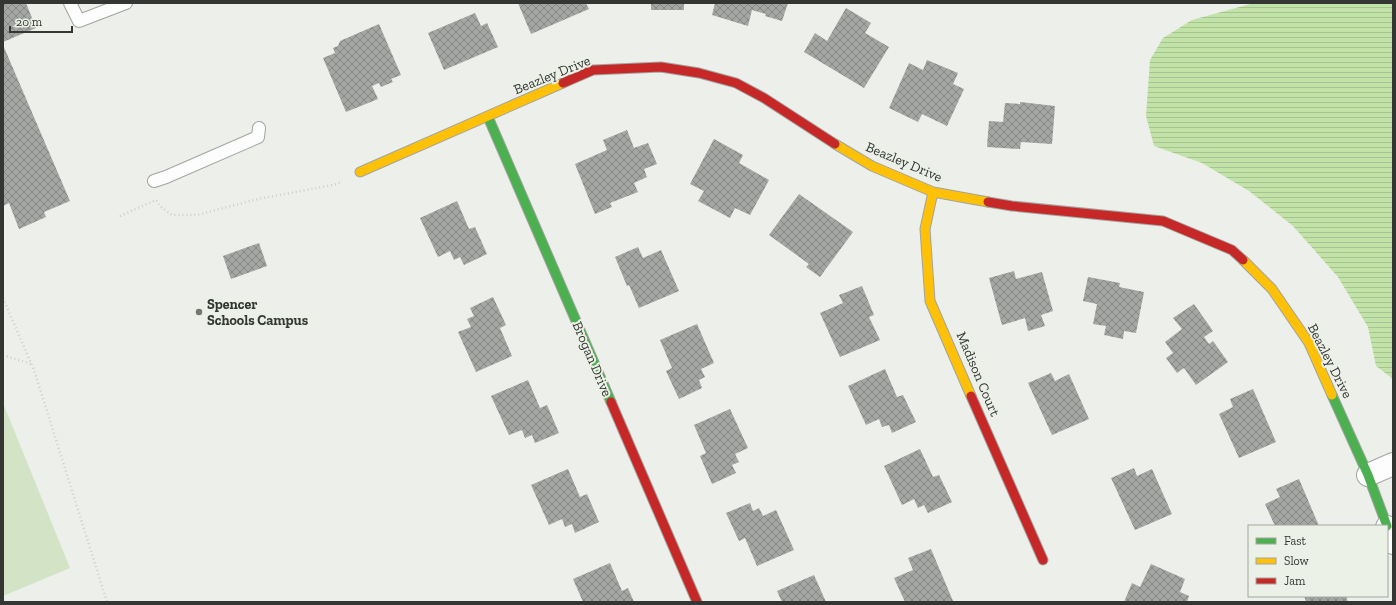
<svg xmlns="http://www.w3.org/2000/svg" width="1396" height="605" font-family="'Zilla Slab',serif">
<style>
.garden{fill:#d2e4c5}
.water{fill:url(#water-rules)}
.building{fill:url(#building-cross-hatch)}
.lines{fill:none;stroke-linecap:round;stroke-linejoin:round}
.lane-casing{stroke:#a1a4a0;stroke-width:14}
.street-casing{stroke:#a1a4a0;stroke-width:24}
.fast-casing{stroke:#a1a4a0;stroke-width:11}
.slow-casing{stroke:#a1a4a0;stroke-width:11}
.jam-casing{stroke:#a1a4a0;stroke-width:11}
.path{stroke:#cfcfce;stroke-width:2.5;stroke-dasharray:1 3;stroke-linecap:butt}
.lane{stroke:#fcfdfc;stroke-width:12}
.street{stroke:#fcfdfc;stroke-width:22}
.fast{stroke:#4caf50;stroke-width:9}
.slow{stroke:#ffc107;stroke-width:9}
.jam{stroke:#c62828;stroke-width:9}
.poi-dot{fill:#747773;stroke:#ecf1e8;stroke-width:1.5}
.labels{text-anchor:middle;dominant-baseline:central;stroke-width:4;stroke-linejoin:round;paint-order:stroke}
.street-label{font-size:14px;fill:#343633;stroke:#ecf1e8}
.poi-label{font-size:14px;font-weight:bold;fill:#343633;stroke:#ecf1e8;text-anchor:start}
</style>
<defs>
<pattern id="water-rules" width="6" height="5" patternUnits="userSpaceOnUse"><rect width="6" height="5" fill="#c1e3a8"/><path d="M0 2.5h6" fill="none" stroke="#a6c391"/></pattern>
<pattern id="building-cross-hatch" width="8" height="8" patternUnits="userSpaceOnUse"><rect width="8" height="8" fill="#a4a6a3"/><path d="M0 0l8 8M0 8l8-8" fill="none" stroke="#868885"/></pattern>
</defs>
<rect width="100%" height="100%" fill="#ecefea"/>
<path class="garden" d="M3 403 70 568 3 596Z"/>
<path class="water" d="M1254 3H1393V379L1376 366 1368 327 1338 277 1293 226 1249 191 1202 163 1154 146 1146 116 1150 60 1163 38 1192 20Z"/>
<path class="building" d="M3 3H26L36 28 3 42Z
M518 3H586L589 9 531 34Z
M651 3H684V10H651Z
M715 3H788L782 21 765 16 766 14 752 10 748 26 712 15Z
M846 8 871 23 865 33 889 47 864 88 804 52 815 33 827 41Z
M475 13 481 26 487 23 498 47 444 70 428 33Z
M379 24 401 75 391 79 393 82 381 87 379 83 372 86 378 99 346 112 323 58 335 53 333 48 338 46 340 41Z
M3 45 70 201 44 212 46 217 19 229 9 203 3 206Z
M927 60 958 73 953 84 964 89 947 126 922 114 918 122 889 108 909 63 923 70Z
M1020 102 1055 106 1052 144 1021 142 1020 149 987 147 989 121 1003 122 1005 103 1020 104Z
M627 130 634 148 648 143 657 164 644 169 647 177 634 183 638 192 610 203 612 207 595 214 575 164 607 150 603 140Z
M714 139 743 155 739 163 769 180 750 215 735 208 730 218 698 201 704 191 690 184Z
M799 194 853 232 820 277 806 267 809 264 769 235Z
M457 201 469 229 475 227 487 254 464 265 460 257 454 260 450 251 438 257 420 218Z
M259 243 267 266 231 279 223 256Z
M638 247 643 258 661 250 679 291 639 308 629 285 627 286 615 257Z
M1014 271 1016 279 1042 272 1053 311 1041 315 1045 326 1028 331 1025 318 1002 325 989 278Z
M1088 277 1120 283 1119 287 1144 292 1136 333 1124 331 1123 339 1104 335 1106 326 1093 324 1097 304 1083 301Z
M862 286 874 315 869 317 880 340 840 357 820 313 843 303 839 295Z
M493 297 506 325 500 328 512 356 476 372 458 332 471 327 467 319 474 316 470 308Z
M1194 304 1213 331 1204 337 1209 344 1213 341 1228 362 1196 385 1184 368 1177 373 1166 358 1173 353 1165 342 1182 329 1173 318Z
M697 324 714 363 701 369 705 377 699 380 702 388 679 399 666 371 672 368 660 340Z
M885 369 897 397 903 395 916 422 892 433 889 425 882 427 879 419 866 425 848 386Z
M1051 373 1055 381 1069 374 1089 419 1052 435 1028 383Z
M528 380 540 408 547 405 559 433 535 443 532 435 525 438 522 430 509 435 491 396Z
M1253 389 1276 442 1239 458 1219 414 1233 407 1230 399Z
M730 409 748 448 735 454 739 462 732 465 736 473 712 484 700 456 706 453 694 425Z
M920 449 933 477 939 475 952 502 928 513 924 505 918 508 914 499 902 505 884 466Z
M1134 468 1137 476 1152 469 1172 514 1135 530 1111 478Z
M568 469 580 497 587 494 599 522 575 533 572 524 565 527 562 519 549 525 531 485Z
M1299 479 1319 526H1275L1265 504 1280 497 1276 489Z
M750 503 753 511 759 508 763 516 776 510 794 550 757 566 745 538 739 541 726 513Z
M931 549 953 601 905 602 894 578 913 570 908 558Z
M610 563 622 591 628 588 634 602H583L573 579Z
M1151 564 1185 579 1180 592 1189 596 1187 602H1124L1132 583 1140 587Z
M814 575 826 602H782L777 591Z
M1304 596H1346L1348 602H1306Z"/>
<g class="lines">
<defs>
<path id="lane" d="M70 3 79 21 126 3
M154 181 166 177 258 137 259 128"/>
<path id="street" d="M1368 475 1393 464
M1387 527 1393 543"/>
<path id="fast" d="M488 117 611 402
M1332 395 1368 475 1387 526"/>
<path id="slow" d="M835 144 872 166 933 192 988 202
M360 172 563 83
M933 192 925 229 930 301 971 396
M1243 260 1272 289 1309 343 1332 395"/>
<path id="jam" d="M563 83 593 70 661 67 699 73 736 83 764 98 835 144
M988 202 1012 206 1163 221 1232 250 1243 260
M971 396 1043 560
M611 402 697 602"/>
</defs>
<use href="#lane" class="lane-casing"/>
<use href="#street" class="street-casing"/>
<use href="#fast" class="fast-casing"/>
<use href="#slow" class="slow-casing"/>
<use href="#jam" class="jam-casing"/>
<path class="path" d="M120 216 156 200 160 206 172 215H197L258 199 333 185 342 182
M3 298 34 370 107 602
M3 355 31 364"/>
<use href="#lane" class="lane"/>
<use href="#street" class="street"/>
<use href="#fast" class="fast"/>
<use href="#slow" class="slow"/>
<use href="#jam" class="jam"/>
</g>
<circle class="poi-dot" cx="199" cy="312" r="4"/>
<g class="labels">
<g class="street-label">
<text transform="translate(552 75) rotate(-22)">Beazley Drive</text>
<text transform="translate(904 162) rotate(23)">Beazley Drive</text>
<text transform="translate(592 359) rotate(67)">Brogan Drive</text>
<text transform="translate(1330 361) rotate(63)">Beazley Drive</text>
<text transform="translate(978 374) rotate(67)">Madison Court</text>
</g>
<g class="poi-label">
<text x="207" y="304">Spencer<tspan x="207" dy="16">Schools Campus</tspan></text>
</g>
</g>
<rect width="1396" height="605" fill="none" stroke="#343633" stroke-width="8"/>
<rect x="1248" y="525" width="140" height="72" fill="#ecf1e8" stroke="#a2a6a0"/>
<rect x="1256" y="538" width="20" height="6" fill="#4caf50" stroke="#a2a6a0"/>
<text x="1284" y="545" font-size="12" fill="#343633">Fast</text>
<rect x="1256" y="558" width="20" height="6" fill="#ffc107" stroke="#a2a6a0"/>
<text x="1284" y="565" font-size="12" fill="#343633">Slow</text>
<rect x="1256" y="578" width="20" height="6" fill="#c62828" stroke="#a2a6a0"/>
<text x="1284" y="585" font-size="12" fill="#343633">Jam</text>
<path d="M10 26v6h62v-6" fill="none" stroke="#343633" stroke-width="2"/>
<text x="16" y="26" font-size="12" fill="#343633" stroke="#ecf1e8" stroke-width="3" paint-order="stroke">20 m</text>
</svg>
